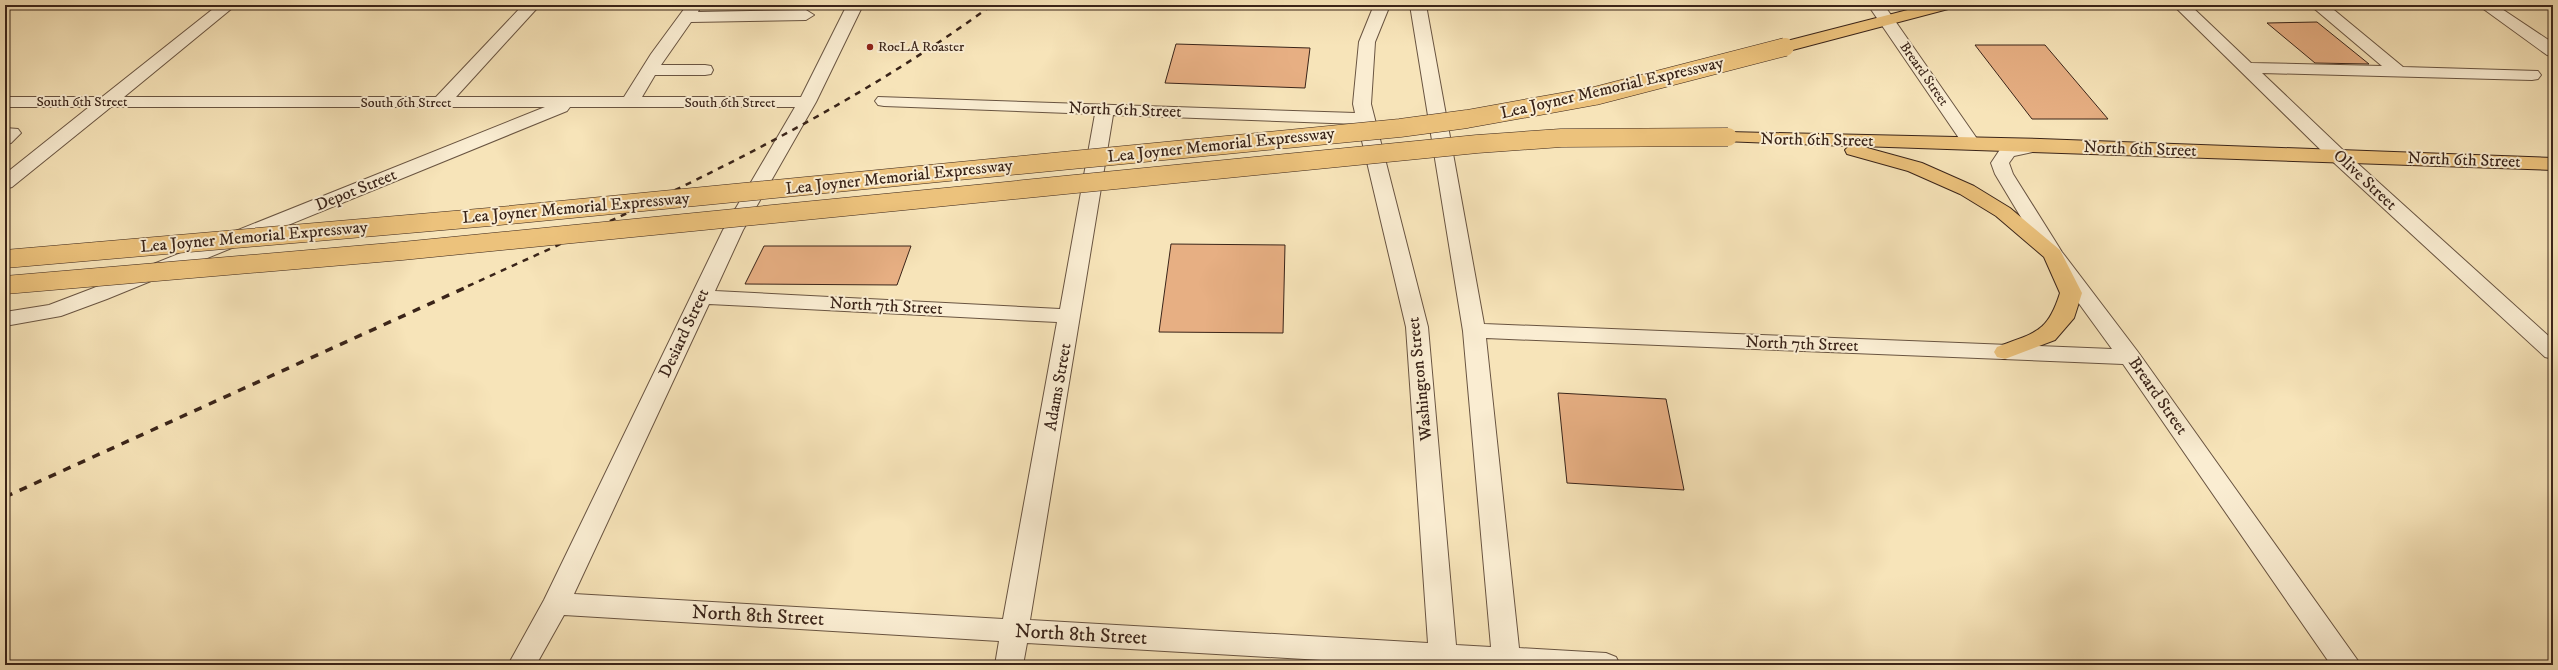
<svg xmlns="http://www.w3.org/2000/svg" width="2558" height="670" font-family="'IM FELL DW Pica',serif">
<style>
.building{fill:#e7af83;stroke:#3a2419}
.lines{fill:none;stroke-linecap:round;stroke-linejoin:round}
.minor-casing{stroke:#695441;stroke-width:2}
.major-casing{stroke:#3a2419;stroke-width:2}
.minor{fill:#faedd2;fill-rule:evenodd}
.major{fill:#ecc27c;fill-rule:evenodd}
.rail-far1{stroke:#3a2419;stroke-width:2.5;stroke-dasharray:6 6;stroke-linecap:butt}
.rail{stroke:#3a2419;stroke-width:3.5;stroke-dasharray:8 8;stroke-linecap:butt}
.major-bridge-casing{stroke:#3a2419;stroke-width:19;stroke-linecap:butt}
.major-bridge{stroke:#ecc27c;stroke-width:18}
.poi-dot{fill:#8f2418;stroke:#faedd2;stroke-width:1.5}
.labels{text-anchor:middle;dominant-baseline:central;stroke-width:4;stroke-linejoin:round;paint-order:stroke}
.far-poi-label{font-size:14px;fill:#3a2419;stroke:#faedd2;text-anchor:start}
.far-street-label{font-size:14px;fill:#3a2419;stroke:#faedd2}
.street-label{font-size:17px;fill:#3a2419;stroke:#faedd2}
.near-street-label{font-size:20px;fill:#3a2419;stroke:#faedd2}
</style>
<rect width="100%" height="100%" fill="#f7e4b9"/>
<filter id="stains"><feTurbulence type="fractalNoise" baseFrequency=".005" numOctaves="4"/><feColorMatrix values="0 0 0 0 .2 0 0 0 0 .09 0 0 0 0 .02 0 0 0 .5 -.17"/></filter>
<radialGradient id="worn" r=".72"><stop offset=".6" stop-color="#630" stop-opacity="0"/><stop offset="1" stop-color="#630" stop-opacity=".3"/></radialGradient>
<path class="building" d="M2317 22 2369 64 2315 63 2267 23Z
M1176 44 1310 48 1305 88 1165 83Z
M1975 45H2045L2108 119H2032Z
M1171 244 1285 245 1283 333 1159 332Z
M764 246H911L897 285 745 284Z
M1558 393 1666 399 1684 490 1567 483Z"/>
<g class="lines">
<defs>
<path id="minor" d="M218 5H236L124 97H436L523 5H540L456 97H624L651 54 687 5H701L698 12 806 10 814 15 806 20 691 22 661 65H705L711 66 713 70 711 74 705 75H655L642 97H801L847 5H863L816 102 743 230 715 291 1060 309 1095 114 884 106 878 105 875 101 878 97 1355 113 1353 104 1359 42 1374 5H1390L1375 42 1371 104 1428 327 1456 645 1491 647 1463 331 1410 5H1426L1484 324 2112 349 2043 254 1995 174 1991 163 2001 148 2039 139 2046 141 2048 145 2046 149 2014 156 2009 163 2013 174 2062 252 2138 352 2361 665H2331L2123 364 1486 338 1519 648 1606 653 1616 657 1620 665H1408L1027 643 1023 665H995L999 641 564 615 536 665H508L544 600 723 230 795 107H570L567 111 107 299 61 316 5 326V312L49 305 91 289 545 107H111L12 187 5 189V174L89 107H5V97H102ZM1113 115 1358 124 1406 327 1428 643 1030 620ZM709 304 1057 322 1003 619 574 594Z
M1868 5H1884L1980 143 1977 147H1965Z
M2173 5H2190L2251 63 2382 66 2310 5H2328L2403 67 2538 71 2541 75 2538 79 2532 80 2262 73 2345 152 2553 340V359L2545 357 2331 160Z
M2478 5H2496L2553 43V56L2547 55Z
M5 128 18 129 21 133 11 143 5 144Z"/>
<path id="major" d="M1927 5H1954L1952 8 1785 52 1777 47 1779 43Z
M1728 132 2040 139 2553 158V170L1860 146 1922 163 1974 186 2010 208 2060 250 2082 293 2074 318 2055 340 2005 359 1997 357 1994 352 1997 347C2035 332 2047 334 2060 293L2044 257 1996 216 1960 194 1908 171 1847 154 1845 150 1849 146 1722 141 1719 137 1722 133Z"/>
</defs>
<use href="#minor" class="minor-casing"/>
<use href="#major" class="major-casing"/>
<use href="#minor" class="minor"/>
<use href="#major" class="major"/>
<path class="rail-far1" d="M468 286C649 204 831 123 992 5"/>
<path class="rail" d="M5 497 471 285"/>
<defs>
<path id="major-bridge" d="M5 259 489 217 1400 128 1467 119 1595 96 1785 47
M5 285 402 251 1477 144 1561 138 1728 137"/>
</defs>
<use href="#major-bridge" class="major-bridge-casing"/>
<use href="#major-bridge" class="major-bridge"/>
</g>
<circle class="poi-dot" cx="870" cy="47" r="4"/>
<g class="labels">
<g class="far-poi-label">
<text x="878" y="47">RoeLA Roaster</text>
</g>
<g class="far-street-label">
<text transform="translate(1924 74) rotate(55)">Breard Street</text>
<text x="82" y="102">South 6th Street</text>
<text x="406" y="103">South 6th Street</text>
<text x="730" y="103">South 6th Street</text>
</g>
<g class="street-label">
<text transform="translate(1612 88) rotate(-13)">Lea Joyner Memorial Expressway</text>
<text transform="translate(1125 110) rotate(2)">North 6th Street</text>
<text transform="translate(1817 140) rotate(1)">North 6th Street</text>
<text transform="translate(1221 145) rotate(-6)">Lea Joyner Memorial Expressway</text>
<text transform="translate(2140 149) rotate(2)">North 6th Street</text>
<text transform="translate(2464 160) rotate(2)">North 6th Street</text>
<text transform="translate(899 177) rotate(-6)">Lea Joyner Memorial Expressway</text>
<text transform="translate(2365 180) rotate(43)">Olive Street</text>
<text transform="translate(356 190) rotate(-22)">Depot Street</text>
<text transform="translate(576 208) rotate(-5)">Lea Joyner Memorial Expressway</text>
<text transform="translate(254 237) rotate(-5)">Lea Joyner Memorial Expressway</text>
<text transform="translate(886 306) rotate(3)">North 7th Street</text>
<text transform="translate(684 333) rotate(-65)">Desiard Street</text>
<text transform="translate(1802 344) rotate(2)">North 7th Street</text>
<text transform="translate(1420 379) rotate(-96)">Washington Street</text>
<text transform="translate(1058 387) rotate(-80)">Adams Street</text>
<text transform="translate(2158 396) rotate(55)">Breard Street</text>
</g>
<g class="near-street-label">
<text transform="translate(758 616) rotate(3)">North 8th Street</text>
<text transform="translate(1081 635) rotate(3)">North 8th Street</text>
</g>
</g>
<rect width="2558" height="670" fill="none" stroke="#f7e4b9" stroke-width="20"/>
<rect x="6" y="6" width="2546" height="658" fill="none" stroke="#3a2419" stroke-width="2"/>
<rect x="10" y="10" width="2538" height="650" fill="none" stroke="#3a2419"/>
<rect width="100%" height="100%" filter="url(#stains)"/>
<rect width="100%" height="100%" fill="url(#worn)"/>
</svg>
